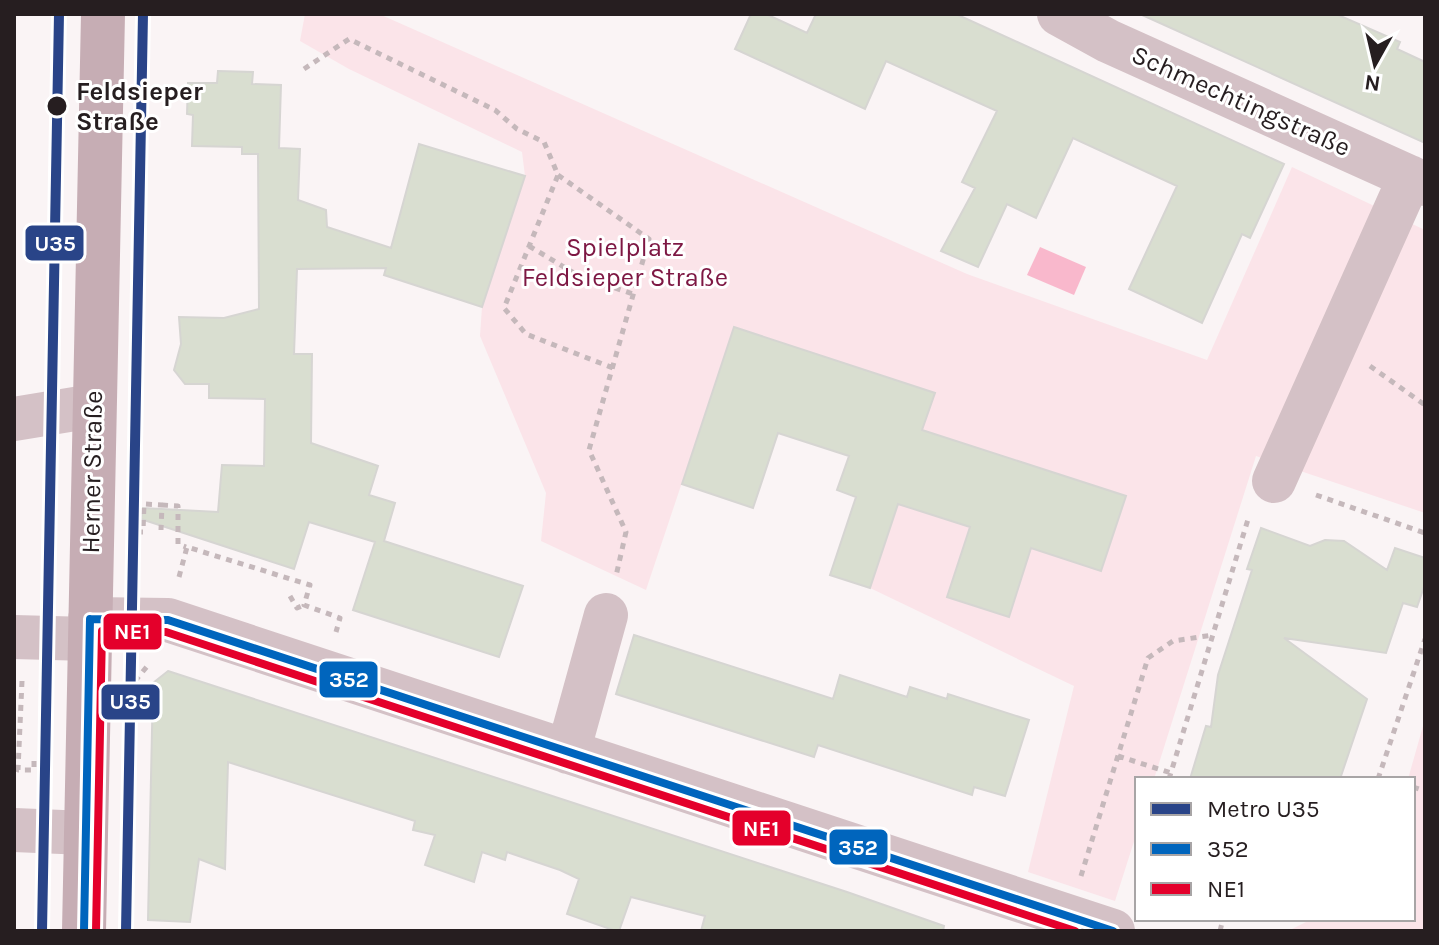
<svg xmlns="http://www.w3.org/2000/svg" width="1439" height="945" font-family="Karla,sans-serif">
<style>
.green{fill:#fbe4e9}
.water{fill:#f9b8cc}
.building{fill:#d9ded0;stroke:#d6d5d2;stroke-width:2}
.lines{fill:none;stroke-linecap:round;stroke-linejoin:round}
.path{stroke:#c5b8bb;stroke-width:5;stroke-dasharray:6 6;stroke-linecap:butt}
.minor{stroke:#d4c1c6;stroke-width:44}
.major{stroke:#c6adb4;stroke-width:44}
.bus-1-casing{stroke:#fff;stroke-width:14}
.bus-2-casing{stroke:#fff;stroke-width:14}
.bus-1{stroke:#0065bd;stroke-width:8}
.bus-2{stroke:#e4002b;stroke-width:8}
.metro-1-casing{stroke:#fff;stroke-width:16}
.metro-1{stroke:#294488;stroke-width:10}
.stop-dot{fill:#261e20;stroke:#fff;stroke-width:3}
.labels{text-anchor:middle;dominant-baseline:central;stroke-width:6;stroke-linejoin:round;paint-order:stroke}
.stop-label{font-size:26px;font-weight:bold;fill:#261e20;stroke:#fff;text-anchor:start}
.street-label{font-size:26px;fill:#261e20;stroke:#fff}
.park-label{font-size:26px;fill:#7d1743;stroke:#fff}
.line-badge{stroke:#fff;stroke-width:3}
.badge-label{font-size:22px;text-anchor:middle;font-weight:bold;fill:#fff}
</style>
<rect width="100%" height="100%" fill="#faf4f5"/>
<path class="green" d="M305 14H379L967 274 1207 360 1292 167 1425 230V513L1256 456 1154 779H1137V832L1115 901 1028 872 1074 686 870 588 934 393 734 327 646 590 541 541 546 493 480 336 482 307 525 176 522 152 349 69 300 41Z
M1425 719V931H1288L1312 919H1413V779H1408Z"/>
<path class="water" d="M1040 247 1086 267 1074 295 1027 275Z"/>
<path class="building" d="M751 14H766L807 33 816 14H956L1284 164 1250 238 1242 234 1202 323 1129 289 1177 186 1073 138 1036 218 1007 204 978 267 941 251 975 188 962 182 997 111 886 61 865 109 735 49Z
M1140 14H1336L1400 42 1397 49 1425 62V143Z
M218 71 253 72 252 84 281 85 279 148 300 149 298 200 326 210 327 227 391 248 419 144 525 176 482 307 384 275 386 268 297 269 294 354H312L311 443 378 466 369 495 395 503 384 541 523 586 499 657 353 610 375 542 309 522 294 569 141 519 143 508 218 512 222 465 264 466 265 399 209 398V384H185L174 370 181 344 179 317 224 318 259 309 258 154H242V147L192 146 193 115 187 114 188 83H217Z
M734 327 935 393 922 430 1126 496 1101 571 1031 548 1009 617 947 597 970 527 898 504 870 588 830 575 856 497 837 490 849 456 778 433 753 508 682 484Z
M1261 528 1310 546 1325 540 1344 541 1387 570 1395 548 1425 558V584L1417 607 1403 603 1386 653 1284 638 1367 699 1340 779H1190L1206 726 1211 727 1218 675 1252 570 1247 569Z
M634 635 833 699 840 675 907 697 910 687 947 699 948 694 1029 720 1005 796 974 787 972 795 818 745 814 757 616 694Z
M168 671 847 892 944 926 943 931H701L705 916 631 897 619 931H616L567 914 579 879 560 870 507 852 505 860 482 852 474 882 425 865 435 835 413 830 415 821 228 762 225 869 199 859 190 922 148 920 153 683Z"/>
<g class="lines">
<path class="path" d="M304 69 349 39 495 110 517 129 544 142 558 175 504 308 526 334 613 368
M558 175 649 239 589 450 626 532 616 576
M529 246 579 276 633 294
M1370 366 1425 405
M1316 495 1425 533
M162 505 178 506V544L186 547
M137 532H143L144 504 162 505 161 530
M179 577 187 547 310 585 304 605 340 618 336 632
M290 596 297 608 304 605
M22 681 18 770H34V756
M135 681 149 664
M1118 756 1171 773
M1169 779 1249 516
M1378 779 1425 639
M1413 787 1425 791
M1081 876 1148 658 1173 641 1213 635
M1220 931 1223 919"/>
<path class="minor" d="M1059 14 1108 41 1425 184
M14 419 93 406
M1274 481 1410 177
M90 619 168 620 1113 931
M14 637 89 639
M568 752 606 615
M14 830 86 833"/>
<path class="major" d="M84 931 103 14"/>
<defs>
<path id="bus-1" d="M90 619 168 620 1113 931
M84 931 90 619"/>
<path id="bus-2" d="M96 931 102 631 166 632 1075 931"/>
</defs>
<use href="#bus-1" class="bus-1-casing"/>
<use href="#bus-2" class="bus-2-casing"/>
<use href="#bus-1" class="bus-1"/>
<use href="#bus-2" class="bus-2"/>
<defs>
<path id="metro-1" d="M42 931 59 14
M126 931 143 14"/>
</defs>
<use href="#metro-1" class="metro-1-casing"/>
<use href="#metro-1" class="metro-1"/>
</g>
<circle class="stop-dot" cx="57" cy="106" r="11"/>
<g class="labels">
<g class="stop-label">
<text x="76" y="91">Feldsieper<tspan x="76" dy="30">Straße</tspan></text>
</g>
<g class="street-label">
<text transform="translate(1241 101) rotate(24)">Schmechtingstraße</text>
<text transform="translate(92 472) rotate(-89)">Herner Straße</text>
</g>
<g class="park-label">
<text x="625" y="247">Spielplatz<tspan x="625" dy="30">Feldsieper Straße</tspan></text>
</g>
</g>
<g class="line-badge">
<rect x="24" y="224" width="61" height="38" rx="8" fill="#294488"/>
<rect x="102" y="612" width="61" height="39" rx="8" fill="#e4002b"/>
<rect x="318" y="660" width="61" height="39" rx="8" fill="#0065bd"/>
<rect x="100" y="683" width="61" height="38" rx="8" fill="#294488"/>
<rect x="731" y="809" width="61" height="38" rx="8" fill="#e4002b"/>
<rect x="828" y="828" width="61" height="38" rx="8" fill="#0065bd"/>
</g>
<g class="badge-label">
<text x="55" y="251">U35</text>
<text x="132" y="639">NE1</text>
<text x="349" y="687">352</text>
<text x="130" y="709">U35</text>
<text x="761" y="836">NE1</text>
<text x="858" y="855">352</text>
</g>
<rect width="1439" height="945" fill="none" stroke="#261e20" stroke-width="32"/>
<rect x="1135" y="777" width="280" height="144" fill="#ffffff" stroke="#a8a5a6" stroke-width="2"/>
<rect x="1151" y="803" width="40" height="12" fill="#294488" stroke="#a8a5a6" stroke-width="2"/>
<text x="1207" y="817" font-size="24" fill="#261e20">Metro U35</text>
<rect x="1151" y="843" width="40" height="12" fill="#0065bd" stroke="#a8a5a6" stroke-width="2"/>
<text x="1207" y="857" font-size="24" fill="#261e20">352</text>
<rect x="1151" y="883" width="40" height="12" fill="#e4002b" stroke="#a8a5a6" stroke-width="2"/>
<text x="1207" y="897" font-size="24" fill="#261e20">NE1</text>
<g transform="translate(1375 64) rotate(188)" stroke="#ffffff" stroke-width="6" paint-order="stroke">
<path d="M0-6L14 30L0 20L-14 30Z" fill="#261e20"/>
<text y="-12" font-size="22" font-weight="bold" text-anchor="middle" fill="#261e20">N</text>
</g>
</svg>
